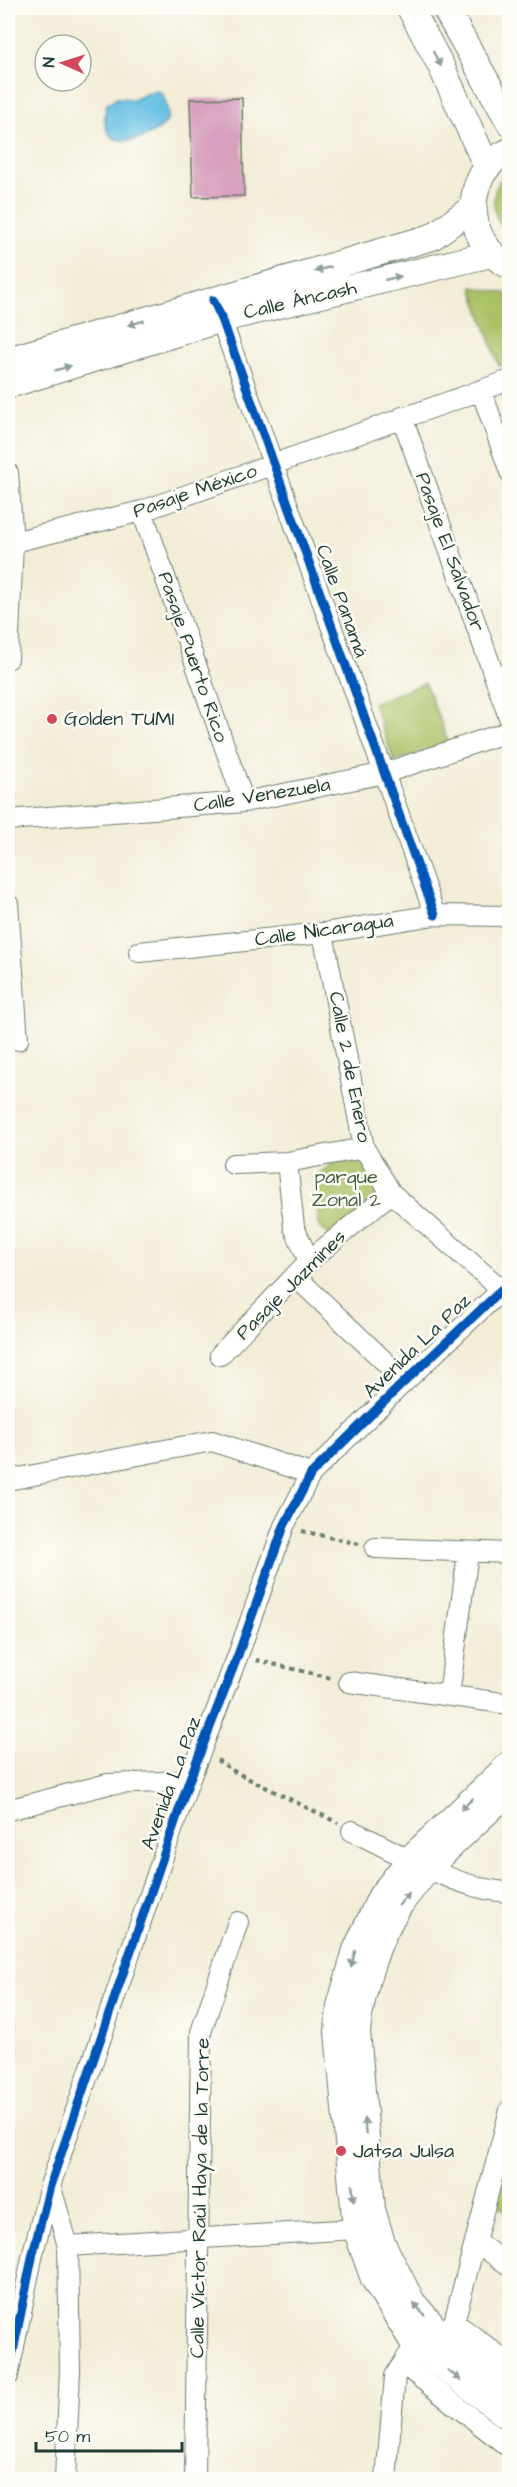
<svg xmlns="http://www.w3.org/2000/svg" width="517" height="2487" font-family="'Architects Daughter',sans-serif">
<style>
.green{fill:#abc165;stroke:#657f4c;stroke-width:1.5}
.water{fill:#66c0e4;stroke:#427e8c;stroke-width:1.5}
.building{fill:#d8a0be}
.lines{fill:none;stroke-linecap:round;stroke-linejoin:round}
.minor-casing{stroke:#697b6d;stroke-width:22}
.major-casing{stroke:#697b6d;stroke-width:28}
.path{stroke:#697b6d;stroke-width:4;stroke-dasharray:4.5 4.5;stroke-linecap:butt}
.minor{stroke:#fff;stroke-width:20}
.major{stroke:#fff;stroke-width:26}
.cycleway-casing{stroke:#fdfcf7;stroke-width:13}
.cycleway{stroke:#0057b8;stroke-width:9}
.oneway{fill:#8f9e9a}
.poi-dot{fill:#d1495b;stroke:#fdfcf7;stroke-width:2}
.labels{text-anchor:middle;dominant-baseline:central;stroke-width:5;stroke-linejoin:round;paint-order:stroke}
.street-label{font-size:20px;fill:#1f3d34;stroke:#fdfcf7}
.poi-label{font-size:20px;fill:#1f3d34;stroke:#fdfcf7;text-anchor:start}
.park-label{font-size:20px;fill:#425e40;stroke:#fdfcf7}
</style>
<rect width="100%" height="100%" fill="#fdfcf7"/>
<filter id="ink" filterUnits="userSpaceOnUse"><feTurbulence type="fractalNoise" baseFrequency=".0167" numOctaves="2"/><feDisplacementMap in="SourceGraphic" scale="12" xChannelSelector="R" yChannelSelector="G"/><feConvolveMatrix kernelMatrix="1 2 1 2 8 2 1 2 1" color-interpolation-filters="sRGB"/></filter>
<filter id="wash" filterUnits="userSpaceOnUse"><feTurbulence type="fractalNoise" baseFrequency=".008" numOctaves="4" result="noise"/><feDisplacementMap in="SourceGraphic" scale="24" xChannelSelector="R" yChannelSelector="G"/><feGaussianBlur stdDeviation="1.35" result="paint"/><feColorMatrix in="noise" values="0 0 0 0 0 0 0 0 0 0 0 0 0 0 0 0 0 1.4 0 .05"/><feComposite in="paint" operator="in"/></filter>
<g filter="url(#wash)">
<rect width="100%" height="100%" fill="#f3edd8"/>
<path class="green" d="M509 170V237C491 216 487 190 509 170Z
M472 287 509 294V363L499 366Z
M425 683 449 744 394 761 373 703Z
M366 1156 384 1185 336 1239 319 1227 315 1177 337 1160Z
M509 2145V2214L495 2202Z"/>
<path class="water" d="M155 90 162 93C165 100 170 112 167 120 162 136 92 164 107 104L117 98 134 99Z"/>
<g id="blocks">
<path class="building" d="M242 98 244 196 193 197 190 99Z"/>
</g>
</g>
<g filter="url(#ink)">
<use href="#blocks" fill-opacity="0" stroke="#697b6d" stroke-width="1.5"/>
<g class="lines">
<defs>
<path id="minor" d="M217 308 435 915
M481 390 510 472
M402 417 510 720
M8 473 13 542 8 659
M142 511 244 802
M13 542 142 511 510 380
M8 820 244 802 385 773 510 731
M8 904 18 1040
M323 933 364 1148 391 1193 502 1290
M139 952 323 933 435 915 510 916
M287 1162 294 1227 309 1261
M233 1164 287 1162 364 1148
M295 1276 405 1381
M220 1355 309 1261 391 1193
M8 1480 212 1441 311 1474
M375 1548 510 1553
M349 1682 510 1704
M449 1695 468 1553
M8 1810 108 1784 189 1781
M352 1831C393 1850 433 1875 477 1887 487 1890 499 1891 510 1893
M51 2188 68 2246 70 2370 65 2480
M476 2242 510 2266
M68 2246 356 2229
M454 2322 510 2364
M403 2364 510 2448
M8 2376 33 2253 50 2186 189 1781 238 1655 284 1526 311 1474 399 1387 510 1282
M195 2480 201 2032 238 1922
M386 2480 395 2376 415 2345 441 2335 454 2322 510 2110"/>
<path id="major" d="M410 8 441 66 487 167
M445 8 510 123
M510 151C460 171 463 245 510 266
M8 360 432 237 472 208
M8 385 222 319 491 254
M510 1764 411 1858 381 1896 356 1950 340 2006 338 2032 356 2229 374 2279 415 2345 510 2418
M510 1790C472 1827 429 1862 399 1906 375 1941 362 1990 357 2031L372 2209 382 2243 412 2302 441 2335 510 2390"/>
</defs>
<use href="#minor" class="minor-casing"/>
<use href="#major" class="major-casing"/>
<path class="path" d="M302 1531 359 1544
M256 1660 331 1678
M217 1760 237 1773 338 1823"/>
<use href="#minor" class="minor"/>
<use href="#major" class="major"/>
<defs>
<path id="cycleway" d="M213 300 222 319 435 915
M8 2376 33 2253 50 2186 189 1781 238 1655 284 1526 311 1474 399 1387 510 1282"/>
</defs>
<use href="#cycleway" class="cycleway-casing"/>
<use href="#cycleway" class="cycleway"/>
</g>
<defs><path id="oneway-solid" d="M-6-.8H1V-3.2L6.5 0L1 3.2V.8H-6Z" transform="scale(1.5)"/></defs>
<g class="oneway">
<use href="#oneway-solid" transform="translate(437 59) rotate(62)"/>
<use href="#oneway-solid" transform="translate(323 269) rotate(164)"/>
<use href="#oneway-solid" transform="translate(393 278) rotate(-13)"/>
<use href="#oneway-solid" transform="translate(136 323) rotate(164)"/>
<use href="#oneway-solid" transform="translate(63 368) rotate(-17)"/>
<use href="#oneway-solid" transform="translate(467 1804) rotate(136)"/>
<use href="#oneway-solid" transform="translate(404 1899) rotate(-51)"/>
<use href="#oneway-solid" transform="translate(353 1959) rotate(105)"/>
<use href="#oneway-solid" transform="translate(365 2126) rotate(-95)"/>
<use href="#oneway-solid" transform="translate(353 2193) rotate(85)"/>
<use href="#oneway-solid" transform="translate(419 2309) rotate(-130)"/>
<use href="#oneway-solid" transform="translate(454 2375) rotate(38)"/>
</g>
</g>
<g class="poi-dot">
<circle cx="52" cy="719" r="6"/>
<circle cx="341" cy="2151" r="6"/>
</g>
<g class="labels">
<g class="street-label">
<text transform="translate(300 300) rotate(-13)">Calle Áncash</text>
<text transform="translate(195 491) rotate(-19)">Pasaje México</text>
<text transform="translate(450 552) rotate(70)">Pasaje El Salvador</text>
<text transform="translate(342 601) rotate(70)">Calle Panamá</text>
<text transform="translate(193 657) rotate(71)">Pasaje Puerto Rico</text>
<text transform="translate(262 795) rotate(-9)">Calle Venezuela</text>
<text transform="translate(324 930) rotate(-8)">Calle Nicaragua</text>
<text transform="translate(350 1067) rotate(79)">Calle 2 de Enero</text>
<text transform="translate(291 1285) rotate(-45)">Pasaje Jazmines</text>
<text transform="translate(417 1346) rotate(-44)">Avenida La Paz</text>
<text transform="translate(171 1783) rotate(-70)">Avenida La Paz</text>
<text transform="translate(200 2198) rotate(-89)">Calle Víctor Raúl Haya de la Torre</text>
</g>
<g class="poi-label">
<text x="64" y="719">Golden TUMI</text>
<text x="353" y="2151">Jatsa Julsa</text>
</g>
<g class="park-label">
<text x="346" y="1177">parque<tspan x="346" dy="23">Zonal 2</tspan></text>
</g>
</g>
<rect width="517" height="2487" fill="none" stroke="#fdfcf7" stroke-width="30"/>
<g transform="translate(63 63) rotate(273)"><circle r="28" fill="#fdfcf7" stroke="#a4b0a9" stroke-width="1.5"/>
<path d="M0-4.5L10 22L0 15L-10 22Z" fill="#d1495b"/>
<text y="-9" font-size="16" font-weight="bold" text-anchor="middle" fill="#1f3d34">N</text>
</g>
<path d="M36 2442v9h146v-9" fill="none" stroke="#1f3d34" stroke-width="3"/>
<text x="45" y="2442" font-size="18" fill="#1f3d34" stroke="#fdfcf7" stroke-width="4.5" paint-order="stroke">50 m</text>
</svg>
